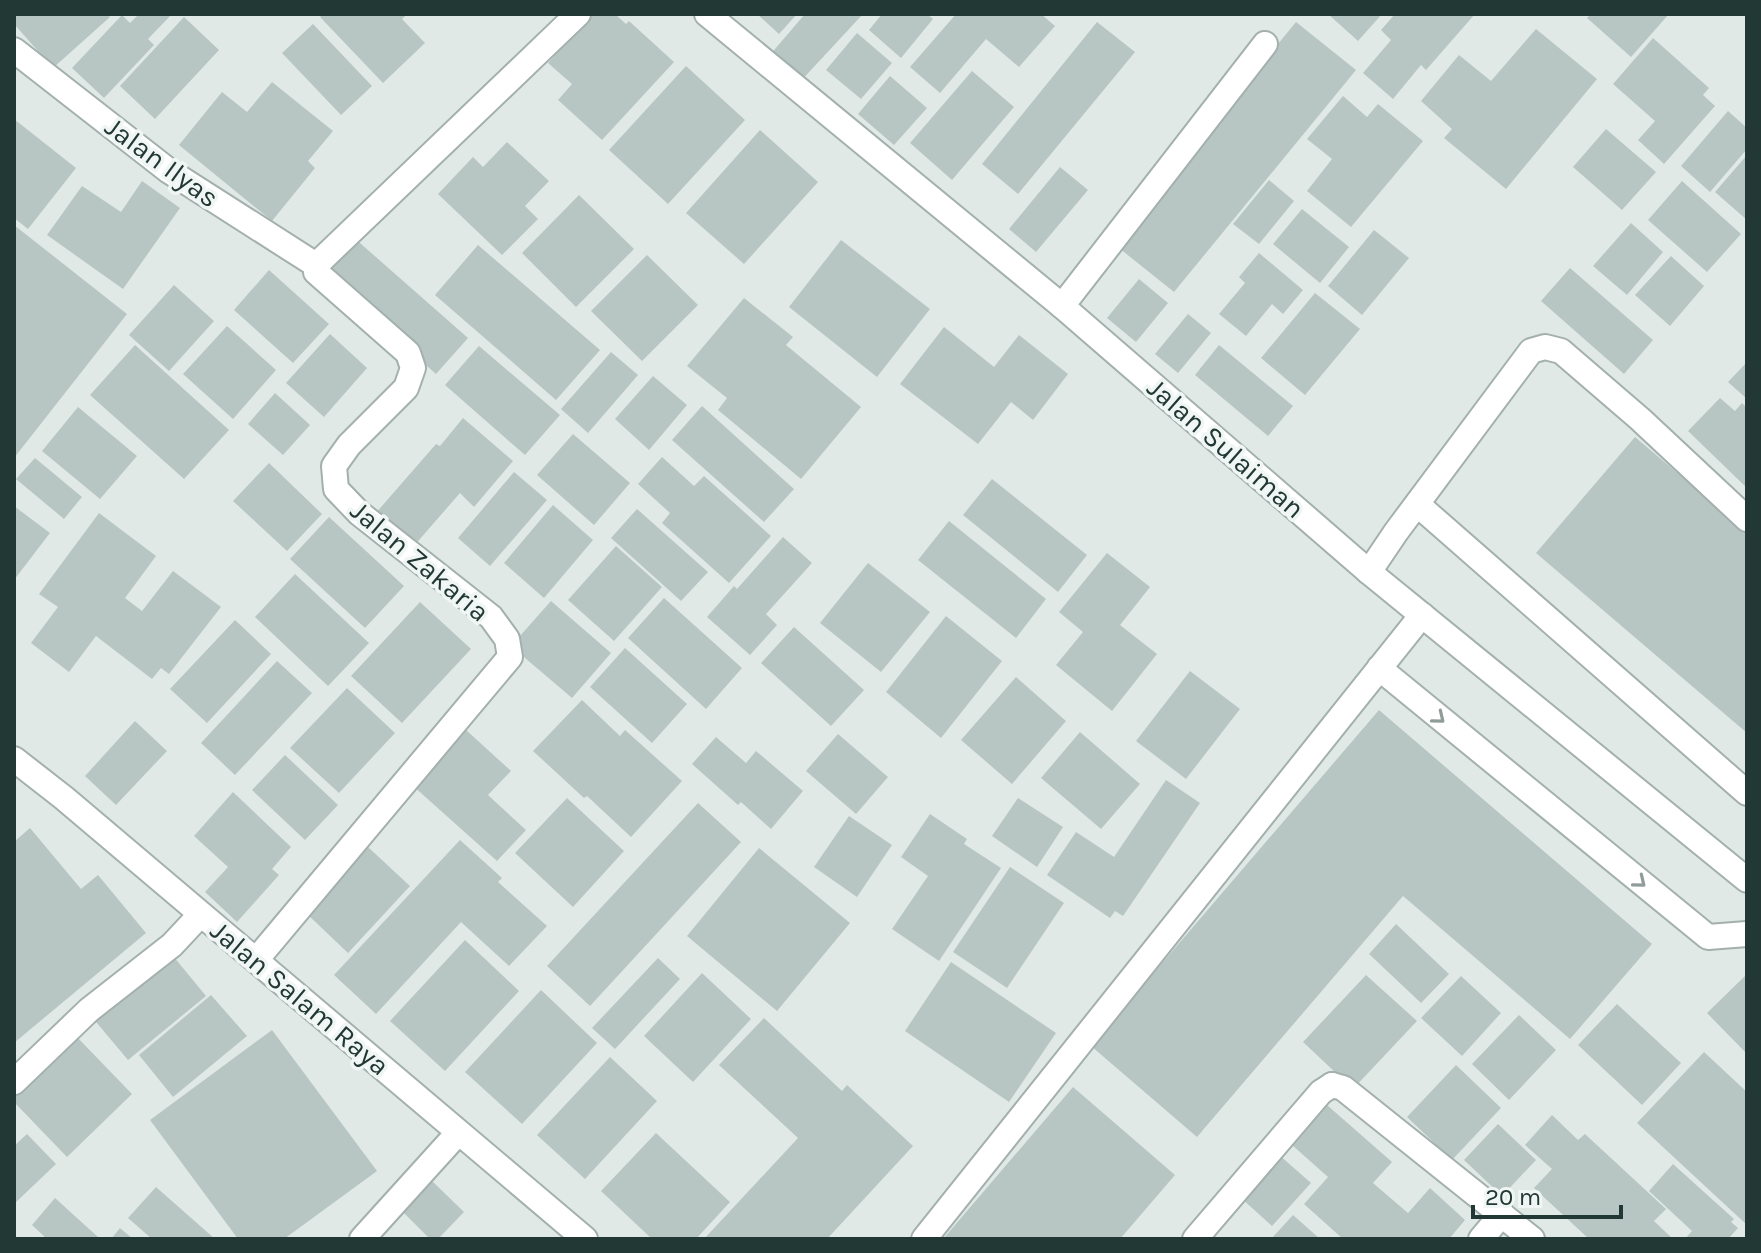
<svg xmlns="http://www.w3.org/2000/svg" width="1761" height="1253" font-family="Karla,sans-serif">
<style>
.building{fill:#b8c6c3}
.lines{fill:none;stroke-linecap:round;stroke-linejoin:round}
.lane-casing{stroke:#a3b0ad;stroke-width:28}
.street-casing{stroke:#a3b0ad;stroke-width:28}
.lane{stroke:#fff;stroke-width:24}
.street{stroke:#fff;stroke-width:24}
.oneway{stroke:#909c9a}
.labels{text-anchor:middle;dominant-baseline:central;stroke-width:7;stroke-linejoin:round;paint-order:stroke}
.street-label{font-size:28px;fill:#223835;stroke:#f0f6f4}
</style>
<rect width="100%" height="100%" fill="#e0e9e6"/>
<path class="building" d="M14 14H107L110 17 53 68 14 24Z
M139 14H172L148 39 154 45 104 98 72 68 122 15 130 23Z
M323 14H407L402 19 425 43 383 83 320 17Z
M592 14H615L626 24 629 21 674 62 602 140 558 100 572 84 548 63Z
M757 14H797L779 34Z
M805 14H863L798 84 769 56Z
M882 14H927L933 19 901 58 869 30Z
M956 14H1041L1055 26 1019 67 986 39 940 93 910 67Z
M1328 14H1382L1358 41Z
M1395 14H1475L1426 70 1421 65 1393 99 1363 73 1391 40 1381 30Z
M1591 14H1669L1631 57 1587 18Z
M184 17 219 50 155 119 120 86Z
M1097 22 1135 52 1018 194 982 164Z
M1296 22 1356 70 1174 292 1114 244Z
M313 24 372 86 341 115 282 53Z
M1536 29 1597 79 1506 189 1444 138 1452 129 1421 101 1459 55 1491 81Z
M857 33 892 63 861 99 826 70Z
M1653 38 1709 88 1703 95 1715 106 1664 164 1638 140 1655 121 1613 84Z
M686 66 745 120 668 204 609 150Z
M972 71 1014 107 952 180 910 143Z
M890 76 927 108 894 145 858 114Z
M272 82 333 131 308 161 315 168 272 221 179 145 222 92 247 112Z
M1343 96 1367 117 1378 104 1423 141 1351 227 1307 191 1332 159 1307 139Z
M1728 111 1747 128V149L1710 192 1681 166Z
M14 119 76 168 28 229 14 218Z
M1606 129 1656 172 1622 210 1573 167Z
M760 130 818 182 744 264 686 213Z
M507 142 549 181 525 206 538 219 502 255 438 194 473 157 483 167Z
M1747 155V220L1715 192Z
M1060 167 1088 190 1036 252 1009 229Z
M1269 180 1294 201 1259 244 1233 224Z
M142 181 180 208 123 289 47 235 82 186 121 212Z
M1682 181 1741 234 1707 272 1648 220Z
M579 195 634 249 576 307 522 253Z
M1302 209 1349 247 1320 283 1273 244Z
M1631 223 1663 252 1627 295 1593 266Z
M14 225 127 314 14 458Z
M1374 230 1409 258 1362 315 1328 286Z
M352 236 468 338 436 374 321 273Z
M841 240 930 309 877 377 789 307Z
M478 245 600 350 556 400 435 295Z
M1259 253 1303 290 1283 314 1272 304 1246 336 1219 314 1245 283 1239 277Z
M647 255 698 305 642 361 591 311Z
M1671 256 1704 286 1670 326 1635 295Z
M1570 268 1653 340 1624 374 1541 301Z
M269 270 329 324 293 363 234 310Z
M1139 279 1168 303 1136 342 1107 318Z
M174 285 214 321 169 371 129 335Z
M1315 293 1360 329 1305 395 1261 358Z
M744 298 793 337 786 345 861 407 801 479 718 410 727 398 687 366Z
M1188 314 1211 333 1178 373 1155 354Z
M227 326 276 370 233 419 183 374Z
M944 327 994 367 1019 335 1068 374 1033 420 1011 402 978 444 900 384Z
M330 334 367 368 324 417 286 383Z
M135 345 229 430 184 479 90 395Z
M1219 345 1293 406 1268 436 1195 375Z
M479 346 560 415 525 455 445 385Z
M611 352 638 375 588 433 561 409Z
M1747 362V399L1728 382Z
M653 376 687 405 649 450 615 419Z
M275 393 310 425 283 455 248 424Z
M1720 398 1735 411 1742 403 1747 408V488L1688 431Z
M702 406 794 489 764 522 672 440Z
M78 407 137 456 100 499 42 451Z
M463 418 513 461 474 507 460 493 413 547 375 514 436 444 440 446Z
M573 434 630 483 594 525 537 475Z
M1635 437 1747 532V733L1536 553Z
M662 457 694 486 704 476 771 536 729 583 662 523 670 513 638 484Z
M35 458 82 497 64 519 16 479Z
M269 463 322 514 287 551 233 501Z
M514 472 547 500 490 566 458 538Z
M992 479 1087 555 1058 592 963 515Z
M553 505 593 540 544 598 504 563Z
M14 506 50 533 14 580Z
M637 509 708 572 681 601 611 538Z
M99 513 156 556 125 598 142 611 173 571 221 607 169 674 161 668 152 679 96 636 69 672 31 643 58 607 39 594Z
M329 517 404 586 365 628 290 559Z
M949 521 1046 599 1016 638 918 560Z
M783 537 812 563 766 614 777 625 750 655 707 617 734 586 737 589Z
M616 546 662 587 614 641 568 600Z
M1107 553 1150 587 1120 625 1157 654 1112 711 1056 665 1083 632 1059 612Z
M868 563 930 612 881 672 820 623Z
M295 574 369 643 328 686 255 617Z
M664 598 742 668 706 709 628 638Z
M551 601 611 653 572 698 511 646Z
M420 602 471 649 402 723 351 676Z
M946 616 1002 661 941 738 886 692Z
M235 620 271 654 207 723 170 689Z
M794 627 864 690 831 726 761 663Z
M625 648 687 704 652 743 590 687Z
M277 661 312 693 235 775 201 743Z
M1190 671 1240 709 1186 779 1136 741Z
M1016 677 1066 721 1012 784 961 740Z
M347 688 395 733 339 793 290 748Z
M582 700 620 736 625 730 682 781 631 837 587 796 584 798 533 751Z
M1379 710 1652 944 1570 1039 1403 896 1197 1137 1091 1046Z
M135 721 167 751 116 805 85 776Z
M465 729 511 771 488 795 526 830 497 861 412 785Z
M1080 732 1140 784 1101 829 1041 778Z
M838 734 888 777 856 814 806 771Z
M716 737 746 763 756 751 803 791 771 829 741 802 738 805 692 764Z
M285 755 338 805 305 840 252 790Z
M1166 780 1200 803 1123 916 1115 911 1110 918 1047 875 1076 832 1114 857Z
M233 792 291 847 272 869 279 875 237 922 205 892 228 867 194 836Z
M567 798 624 851 573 907 515 853Z
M1018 798 1063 827 1037 867 992 836Z
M698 803 741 842 590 1006 547 966Z
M930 814 967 839 964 844 1001 868 939 961 892 929 928 876 901 857Z
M849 816 892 845 857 897 814 867Z
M30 828 81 889 98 875 146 933 14 1043V842Z
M460 840 502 878 498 882 547 926 509 966 461 922 376 1014 334 975Z
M368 847 410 886 348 953 306 913Z
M759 848 850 923 777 1011 687 936Z
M1010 867 1064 903 1007 988 953 952Z
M1396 924 1449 974 1421 1003 1369 954Z
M465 940 519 991 445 1071 390 1021Z
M169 951 206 996 128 1060 91 1016Z
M658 958 680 979 615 1049 592 1028Z
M951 962 1056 1033 1009 1102 905 1031Z
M702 973 751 1019 693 1082 644 1036Z
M1747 974V1054L1707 1013Z
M1366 975 1417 1021 1353 1089 1303 1042Z
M1461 976 1501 1013 1462 1056 1421 1018Z
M541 990 597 1043 522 1124 465 1072Z
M211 995 247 1036 173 1097 139 1055Z
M1617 1004 1681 1063 1642 1105 1578 1045Z
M1519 1015 1556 1050 1509 1100 1472 1064Z
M764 1018 842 1091 847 1085 913 1146 827 1239H704L798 1138 719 1065Z
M272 1030 377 1171 284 1239H238L150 1120Z
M76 1036 132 1094 67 1157 14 1102V1096Z
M1704 1052 1747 1092V1225L1637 1123Z
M610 1057 657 1101 585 1179 537 1135Z
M1456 1065 1501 1108 1452 1160 1407 1117Z
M1073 1087 1175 1175 1120 1239H943Z
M1327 1105 1392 1162 1373 1183 1408 1213 1430 1188 1465 1220 1449 1239H1343L1304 1204 1328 1177 1292 1145Z
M1552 1115 1578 1140 1585 1134 1666 1209 1654 1221 1673 1239H1589L1534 1188 1552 1169 1525 1145Z
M1498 1124 1536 1160 1502 1196 1464 1160Z
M656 1133 730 1202 696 1239H652L601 1191Z
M27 1134 56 1164 14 1204V1146Z
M1278 1154 1311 1183 1272 1226 1241 1198Z
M1673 1164 1734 1219 1731 1222 1738 1228 1728 1239H1685L1692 1231 1649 1191Z
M431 1180 464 1212 438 1239H430L401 1210Z
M156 1187 215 1239H152L128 1218Z
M55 1198 98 1237 96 1239H47L32 1225Z
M1293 1215 1320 1239H1271Z
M120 1228 133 1239H111Z"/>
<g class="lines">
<defs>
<path id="lane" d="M1062 306 1265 44
M1417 504 1747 793
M1369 572 1396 532 1531 351 1545 347 1561 351 1640 419 1747 519
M1379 668 1708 937 1747 934
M924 1239 1422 615
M1195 1239 1321 1092 1332 1085"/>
<path id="street" d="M707 14 1062 306 1369 572 1747 880
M14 50 169 171 316 265
M14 759 64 798 585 1239
M256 960 510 657 507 639 491 617 359 513 336 489 334 466 349 445 406 388 413 368 408 353 316 272V265L578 14
M14 1082 89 1010 172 945 201 914
M1332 1085 1343 1088 1532 1239
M362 1239 458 1133
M1481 1239 1502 1214"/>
</defs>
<use href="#lane" class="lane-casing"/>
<use href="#street" class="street-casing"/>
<use href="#lane" class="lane"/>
<use href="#street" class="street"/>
</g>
<defs><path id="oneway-chevron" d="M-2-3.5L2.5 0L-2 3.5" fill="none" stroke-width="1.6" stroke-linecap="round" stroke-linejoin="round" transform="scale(2)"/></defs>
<g class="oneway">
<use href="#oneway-chevron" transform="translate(1439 718) rotate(39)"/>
<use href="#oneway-chevron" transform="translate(1640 882) rotate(39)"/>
</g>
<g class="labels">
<g class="street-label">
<text transform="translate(162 162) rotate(36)">Jalan Ilyas</text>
<text transform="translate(1226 448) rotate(41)">Jalan Sulaiman</text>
<text transform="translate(420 561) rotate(40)">Jalan Zakaria</text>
<text transform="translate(300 998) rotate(40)">Jalan Salam Raya</text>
</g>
</g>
<rect width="1761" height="1253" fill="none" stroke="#223835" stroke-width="32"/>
<path d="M1473 1205v12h148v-12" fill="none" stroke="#223835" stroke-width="4"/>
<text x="1485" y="1205" font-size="24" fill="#223835" stroke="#f0f6f4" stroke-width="6" paint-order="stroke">20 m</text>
</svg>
